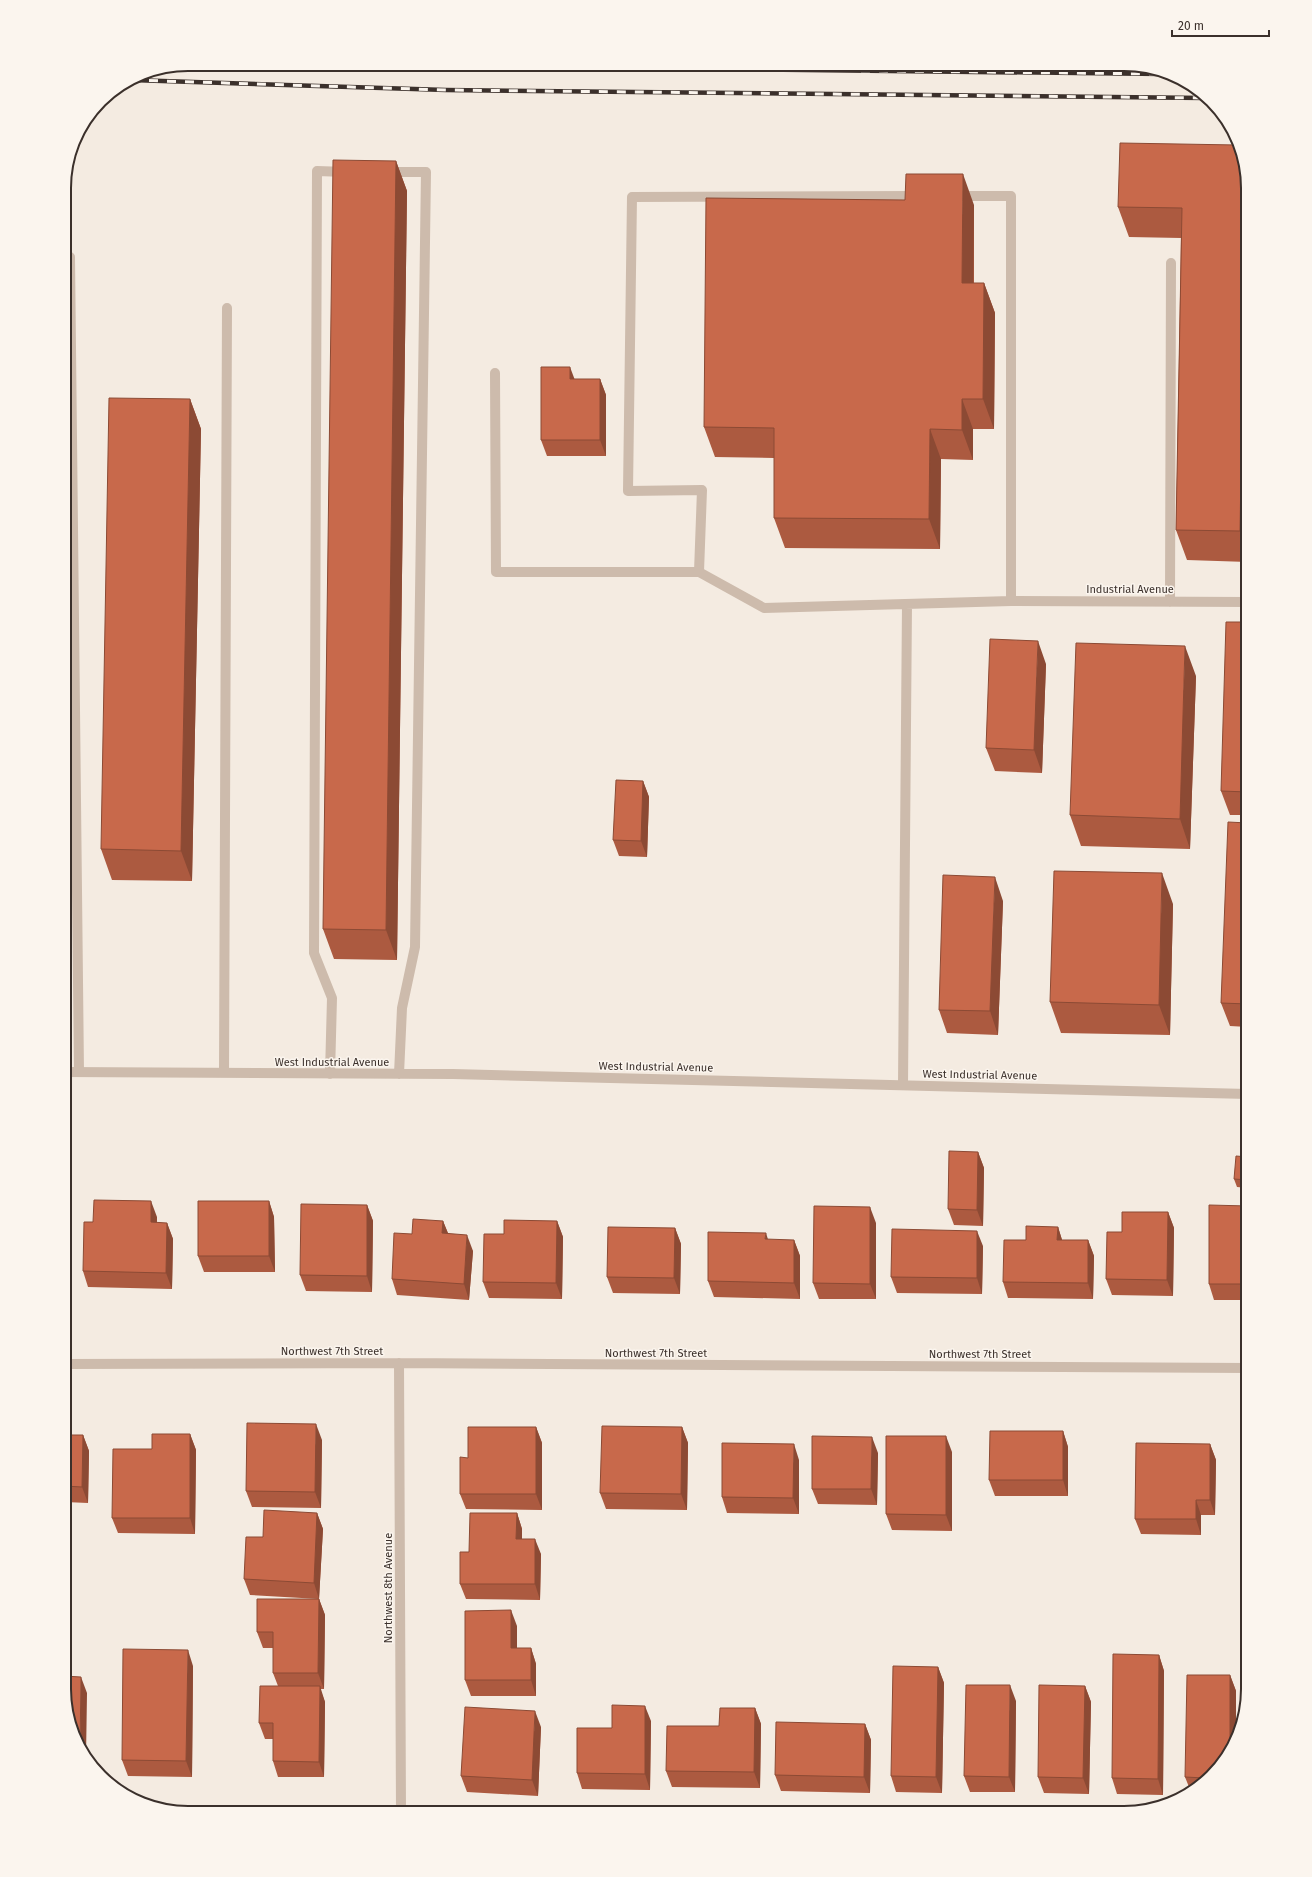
<svg xmlns="http://www.w3.org/2000/svg" width="1312" height="1877" font-family="'Fira Sans',sans-serif">
<style>
.lines{fill:none;stroke-linecap:round;stroke-linejoin:round}
.minor{stroke:#cdbbac;stroke-width:10}
.rail-casing{stroke:#3b302b;stroke-width:4.5}
.rail{stroke:#fbf5ee;stroke-width:3;stroke-dasharray:9;stroke-linecap:butt}
.wall{fill:#ac5a40}
.shaded-wall{fill:#8c4a34}
.building{fill:#c8694b;stroke:#8c4a34}
.labels{text-anchor:middle;dominant-baseline:central;stroke-width:3;stroke-linejoin:round;paint-order:stroke}
.street-label{font-size:11px;fill:#3b302b;stroke:#fbf5ee}
.rim{fill:none;stroke:#3b302b;stroke-width:2}
</style>
<rect width="100%" height="100%" fill="#f4ebe1"/>
<g class="lines">
<path class="minor" d="M388 172H426L415 947 402 1008 399 1074
M917 196 632 197 628 491 702 490 699 572 764 608 1011 601 1248 602
M957 196H1011V601
M70 257 79 1072
M495 373 496 572H699
M1170 602 1171 263
M64 1072 453 1074 1248 1094
M224 1073 227 308
M330 1074 332 998 314 953 317 171 346 172
M903 1085 907 604
M399 1363 401 1813
M64 1364 399 1363 1248 1368"/>
<defs>
<path id="rail" d="M393 64 446 66 1162 74
M131 80 446 90 1205 98"/>
</defs>
<use href="#rail" class="rail-casing"/>
<use href="#rail" class="rail"/>
</g>
<path class="wall" d="M396 161 407 191 397 960 334 959 323 929Z
M1248 188V562L1187 560 1176 530 1181 238 1129 237 1118 207Z
M974 205V283H984L995 313 994 429H973V460L941 459 940 549 785 548 774 518V458L715 457 704 427Z
M574 379H600L606 395V456H547L541 440Z
M190 399 201 429 192 881 112 880 101 849Z
M1248 622V815H1230L1221 791Z
M1046 664 1042 773 995 771 986 748Z
M1196 676 1190 849 1081 846 1070 815Z
M643 781 649 797 647 857 619 856 613 840Z
M1248 823V1027L1230 1026 1221 1003Z
M1003 901 998 1035 947 1033 939 1010Z
M1173 904 1170 1035 1061 1033 1050 1002Z
M978 1152 984 1168 983 1226 954 1225 948 1209Z
M1248 1157V1188L1237 1187 1234 1179Z
M269 1201 274 1217 275 1272H204L198 1256Z
M367 1205 373 1221 372 1292 306 1291 300 1275Z
M1248 1206V1300H1214L1209 1284Z
M1168 1212 1174 1228 1173 1296 1112 1295 1106 1279 1122 1232Z
M157 1217V1223H167L173 1239 172 1289 88 1287 83 1271 93 1222Z
M443 1221 448 1233 473 1251 469 1300 397 1295 392 1279 412 1234Z
M557 1221 563 1237 562 1299 489 1298 483 1282 504 1234Z
M876 1223V1299H819L813 1283Z
M1058 1227 1062 1240H1088L1094 1256 1093 1299 1008 1298 1003 1282 1026 1240Z
M675 1228 681 1244 680 1294 613 1293 607 1277Z
M768 1240H794L800 1256V1299L714 1297 708 1281Z
M983 1246 982 1294 897 1293 891 1277Z
M536 1427 542 1443V1510L466 1509 460 1494 468 1458Z
M682 1427 688 1443 687 1510 606 1509 600 1493Z
M1063 1431 1068 1447V1496H995L989 1480Z
M190 1434 196 1450 195 1534 118 1533 112 1518 152 1449Z
M64 1435H83L89 1451 88 1503 65 1502V1519H64Z
M322 1440 321 1508 252 1507 246 1491Z
M1210 1444 1216 1460 1215 1515H1201V1535L1141 1534 1135 1519Z
M952 1452V1531L892 1530 886 1514Z
M878 1453 877 1505 818 1504 812 1489Z
M799 1460V1514L727 1513 722 1497Z
M317 1513 323 1529 319 1599 250 1595 244 1579 263 1537Z
M517 1513 522 1529V1539L541 1554 540 1600 466 1599 460 1584 469 1552Z
M319 1599 325 1615 324 1689H320L325 1702 324 1777H278L273 1761V1739H265L259 1723 278 1686 273 1673V1648H263L257 1632Z
M517 1626V1648H531L536 1664V1696H471L465 1680Z
M1159 1655 1164 1671 1163 1795 1117 1794 1112 1778Z
M193 1666 192 1777 128 1776 122 1760Z
M938 1667 944 1683 942 1793 896 1792 891 1776Z
M1230 1675 1236 1691 1231 1751 1191 1792 1185 1777Z
M1085 1686 1091 1702 1089 1794 1044 1793 1038 1777Z
M1016 1701 1015 1792H970L964 1776Z
M755 1708 761 1724 760 1788 672 1787 666 1771 719 1726Z
M651 1721 650 1790 582 1789 577 1773 612 1728Z
M865 1724 871 1740 870 1793 781 1791 775 1775Z
M541 1727 538 1796 467 1792 461 1776Z"/>
<path class="shaded-wall" d="M396 161 407 191 397 960 386 930Z
M963 174 974 205 973 313 962 283Z
M1246 181 1248 188V554L1240 531Z
M984 283 995 313 994 429 983 399Z
M570 367 576 383 570 379Z
M600 379 606 395V456L600 440Z
M190 399 201 429 192 881 181 851Z
M962 399 973 429V460L962 430Z
M930 429 941 459 940 549 929 519Z
M1038 641 1046 664 1042 773 1034 750Z
M1185 646 1196 676 1190 849 1180 819Z
M643 781 649 797 647 857 641 841Z
M1162 873 1173 904 1170 1035 1159 1005Z
M995 877 1003 901 998 1035 990 1011Z
M978 1152 984 1168 983 1226 977 1210Z
M151 1201 157 1217 156 1238 151 1222Z
M269 1201 274 1217 275 1272 269 1256Z
M367 1205 373 1221 372 1292 367 1276Z
M870 1207 876 1223V1299L870 1284Z
M1168 1212 1174 1228 1173 1296 1167 1280Z
M443 1221 449 1236 442 1233Z
M557 1221 563 1237 562 1299 556 1283Z
M167 1223 173 1239 172 1289 166 1273Z
M1058 1227 1063 1243 1057 1240Z
M675 1228 681 1244 680 1294 674 1278Z
M977 1231 983 1246 982 1294 977 1278Z
M766 1233 771 1249 765 1239Z
M467 1235 473 1251 469 1300 464 1284Z
M794 1240 800 1256V1299L794 1283Z
M1088 1240 1094 1256 1093 1299 1088 1283Z
M316 1424 322 1440 321 1508 315 1492Z
M536 1427 542 1443V1510L536 1494Z
M682 1427 688 1443 687 1510 681 1494Z
M1063 1431 1068 1447V1496L1063 1480Z
M190 1434 196 1450 195 1534 190 1518Z
M83 1435 89 1451 88 1503 82 1487Z
M946 1436 952 1452V1531L946 1515Z
M872 1437 878 1453 877 1505 871 1489Z
M794 1444 799 1460V1514L793 1498Z
M1210 1444 1216 1460 1215 1515 1210 1500Z
M64 1500 65 1502V1519L64 1517Z
M1196 1500 1201 1515V1535L1196 1519Z
M317 1513 323 1529 319 1599 314 1583Z
M517 1513 522 1529V1555L516 1539Z
M535 1539 541 1554 540 1600 535 1584Z
M319 1599 325 1615 324 1689 318 1673Z
M511 1610 517 1626V1664L511 1648Z
M531 1648 536 1664V1696L531 1680Z
M188 1650 193 1666 192 1777 186 1761Z
M1159 1655 1164 1671 1163 1795 1158 1779Z
M938 1667 944 1683 942 1793 936 1777Z
M1230 1675 1236 1691V1735L1231 1751 1230 1753Z
M81 1677 87 1693 86 1757 80 1751V1749Z
M1010 1685 1016 1701 1015 1792 1009 1777Z
M320 1686 325 1702 324 1777 319 1762Z
M1085 1686 1091 1702 1089 1794 1083 1778Z
M645 1706 651 1721 650 1790 645 1774Z
M755 1708 761 1724 760 1788 754 1772Z
M535 1711 541 1727 538 1796 532 1780Z
M865 1724 871 1740 870 1793 864 1777Z"/>
<path class="building" d="M1120 143 1237 145 1246 181 1240 531 1176 530 1182 208 1118 207Z
M333 160 396 161 386 930 323 929Z
M906 174H963L962 283H984L983 399H962V430L930 429 929 519 774 518V428L704 427 706 198 905 200Z
M541 367H570V379H600V440H541Z
M109 398 190 399 181 851 101 849Z
M1226 622H1248V792L1221 791Z
M990 639 1038 641 1034 750 986 748Z
M1076 643 1185 646 1180 819 1070 815Z
M616 780 643 781 641 841 613 840Z
M1228 822 1248 823V1004L1221 1003Z
M1054 871 1162 873 1159 1005 1050 1002Z
M943 875 995 877 990 1011 939 1010Z
M949 1151 978 1152 977 1210 948 1209Z
M1236 1156 1248 1157V1180L1234 1179Z
M94 1200 151 1201V1222L167 1223 166 1273 83 1271 84 1222H93Z
M198 1201H269V1256H198Z
M301 1204 367 1205V1276L300 1275Z
M1209 1205 1248 1206V1284H1209Z
M814 1206 870 1207V1284L813 1283Z
M1122 1212H1168L1167 1280 1106 1279 1107 1232H1122Z
M413 1219 443 1221 442 1233 467 1235 464 1284 392 1279 394 1233 412 1234Z
M504 1220 557 1221 556 1283 483 1282 484 1234H504Z
M1026 1226 1058 1227 1057 1240H1088V1283L1003 1282 1004 1240H1026Z
M608 1227 675 1228 674 1278 607 1277Z
M892 1229 977 1231V1278L891 1277Z
M708 1232 766 1233 765 1239 794 1240V1283L708 1281Z
M247 1423 316 1424 315 1492 246 1491Z
M602 1426 682 1427 681 1494 600 1493Z
M468 1427H536V1494H460V1457L468 1458Z
M990 1431H1063V1480H989Z
M152 1434H190V1518H112L113 1449H152Z
M64 1435H83L82 1487 64 1486Z
M812 1436 872 1437 871 1489H812Z
M886 1436H946V1515L886 1514Z
M722 1443 794 1444 793 1498 722 1497Z
M1136 1443 1210 1444V1500H1196V1519H1135Z
M264 1510 317 1513 314 1583 244 1579 246 1537H263Z
M470 1513H517L516 1539H535V1584H460V1552H469Z
M257 1599H319L318 1673H273V1632H257Z
M511 1610V1648H531V1680H465V1611Z
M123 1649 188 1650 186 1761 122 1760Z
M1113 1654 1159 1655 1158 1779 1112 1778Z
M893 1666 938 1667 936 1777 891 1776Z
M1187 1675H1230V1753L1205 1778 1185 1777Z
M64 1676 81 1677 80 1749 64 1689Z
M966 1685H1010L1009 1777 964 1776Z
M1039 1685 1085 1686 1083 1778 1038 1777Z
M260 1686H320L319 1762 273 1761V1723H259Z
M612 1705 645 1706V1774L577 1773V1728H612Z
M465 1707 535 1711 532 1780 461 1776Z
M720 1708H755L754 1772 666 1771 667 1726H719Z
M776 1722 865 1724 864 1777 775 1775Z"/>
<g class="labels">
<g class="street-label">
<text x="1130" y="589">Industrial Avenue</text>
<text x="332" y="1062">West Industrial Avenue</text>
<text transform="translate(656 1067) rotate(1)">West Industrial Avenue</text>
<text transform="translate(980 1075) rotate(1)">West Industrial Avenue</text>
<text x="332" y="1351">Northwest 7th Street</text>
<text x="656" y="1353">Northwest 7th Street</text>
<text x="980" y="1354">Northwest 7th Street</text>
<text transform="translate(388 1588) rotate(-90)">Northwest 8th Avenue</text>
</g>
</g>
<path d="M0 0H1312V1877H0ZM188 71H1124A117 117 0 0 1 1241 188V1689A117 117 0 0 1 1124 1806H188A117 117 0 0 1 71 1689V188A117 117 0 0 1 188 71Z" fill="#fbf5ee" fill-rule="evenodd"/>
<path class="rim" d="M188 71H1124A117 117 0 0 1 1241 188V1689A117 117 0 0 1 1124 1806H188A117 117 0 0 1 71 1689V188A117 117 0 0 1 188 71Z"/>
<path d="M1172 30v6h97v-6" fill="none" stroke="#3b302b" stroke-width="2"/>
<text x="1178" y="30" font-size="12" fill="#3b302b" stroke="#fbf5ee" stroke-width="3" paint-order="stroke">20 m</text>
</svg>
